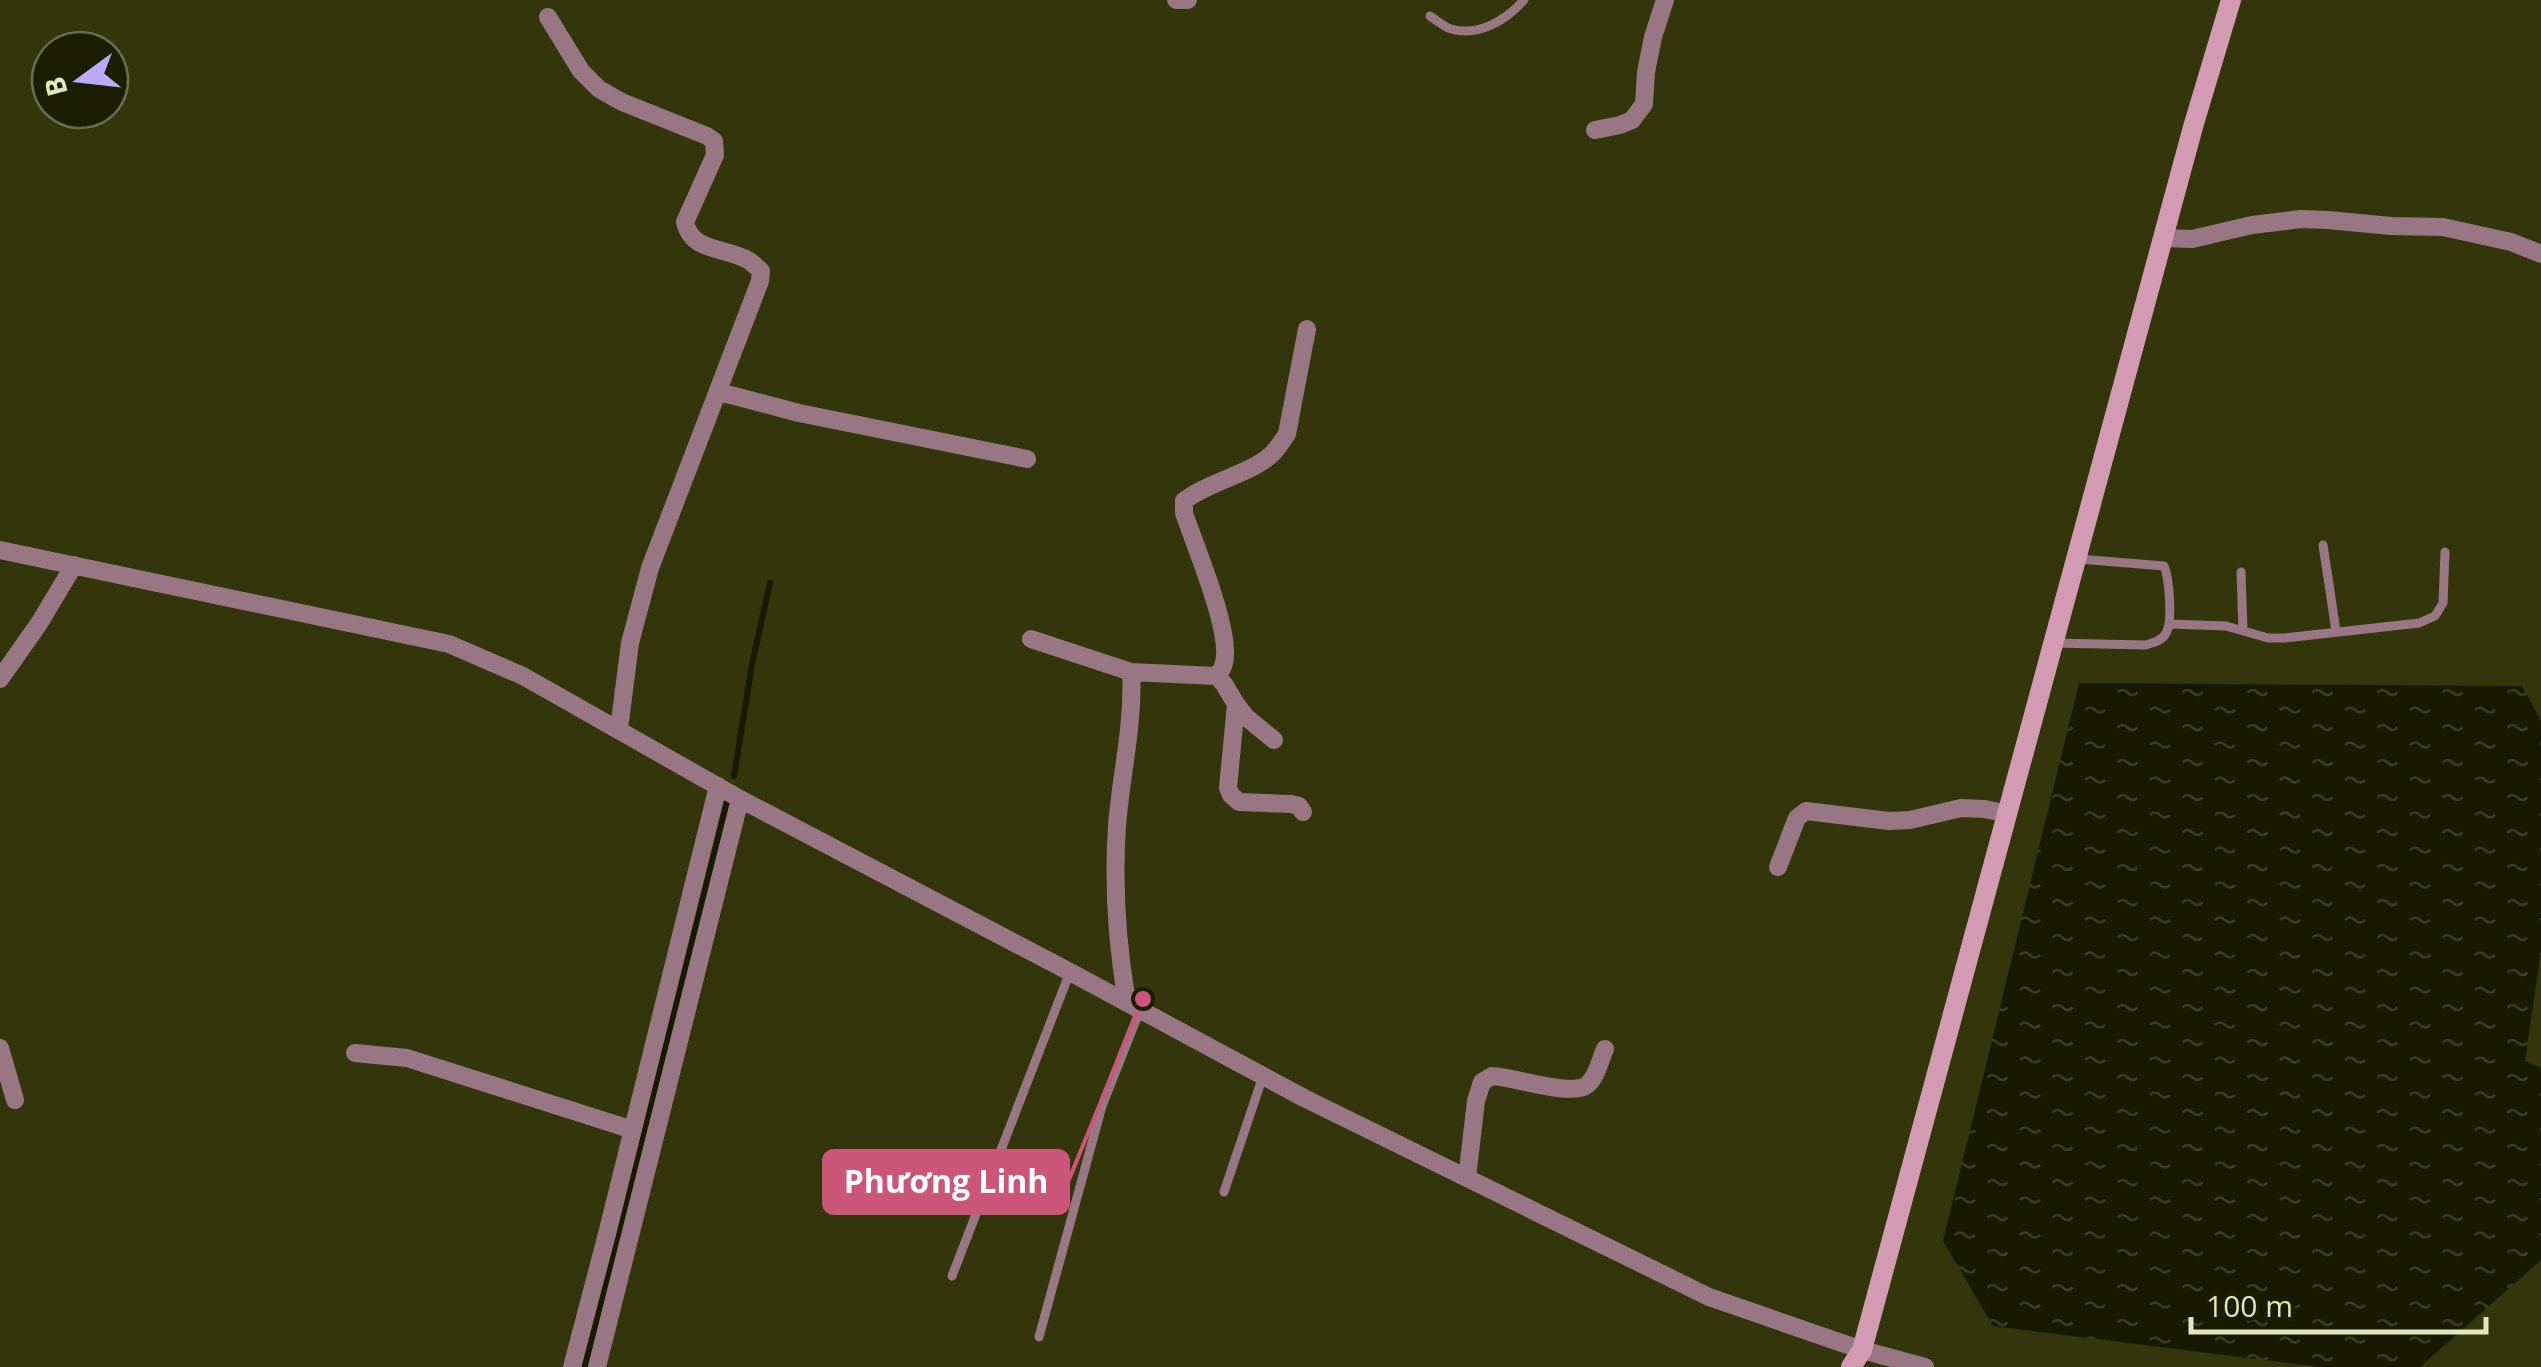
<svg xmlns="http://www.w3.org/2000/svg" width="2541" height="1367" font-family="'Open Sans',sans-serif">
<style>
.water{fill:url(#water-ripples)}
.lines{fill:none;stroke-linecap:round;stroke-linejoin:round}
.stream{stroke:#181a00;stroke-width:6}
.lane{stroke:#987683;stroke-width:9}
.street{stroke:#987683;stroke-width:18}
.secondary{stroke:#d29bb1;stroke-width:20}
.leader{fill:none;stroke:#cb5679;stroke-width:4}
.callout-dot{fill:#cb5679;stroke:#1b1d00;stroke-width:4}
.callout{fill:#cb5679;stroke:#cb5679;stroke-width:4}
.callout-label{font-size:32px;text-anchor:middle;font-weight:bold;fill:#fff}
</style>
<defs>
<pattern id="water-ripples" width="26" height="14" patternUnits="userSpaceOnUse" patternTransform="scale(2.5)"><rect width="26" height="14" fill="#181a00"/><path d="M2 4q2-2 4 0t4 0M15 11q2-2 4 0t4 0" fill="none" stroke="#393b23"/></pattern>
</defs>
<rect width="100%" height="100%" fill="#33360b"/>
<path class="water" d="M2079 683 2522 686 2541 721V951L2525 1061 2541 1068V1260L2420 1367H2319L1993 1326 1943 1241Z"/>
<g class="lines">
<path class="stream" d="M734 776 752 664 770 583
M585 1367 728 799"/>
<path class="lane" d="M1430 16C1436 20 1444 27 1451 29 1479 37 1506 20 1524 0
M2323 545 2336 631
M2241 572 2243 630
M2169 624 2226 626 2268 638H2285L2419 623 2435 616 2443 603 2445 552
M2054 643 2145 645C2153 643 2162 641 2166 633 2173 622 2169 577 2164 566L2079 559
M1224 1192 1263 1076
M952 1276 1070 972
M1039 1337 1102 1106 1140 1010"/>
<path class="street" d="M1176 0H1188
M548 17 581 71 599 89 622 102 707 136 714 141 715 155 685 222C691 252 725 247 748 260 750 261 759 269 761 271L760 281 650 568 630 643 619 729
M1595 130 1620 125 1632 120 1644 104 1646 72 1653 37 1665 0
M2164 238 2192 239 2252 225 2301 219 2328 220 2391 226 2443 227 2511 242 2541 254
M719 392 799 413 1027 459
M0 550 449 644 523 676 740 799 1070 972 1304 1098 1709 1297 1862 1350 1925 1367
M1031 639 1131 672 1216 676C1221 670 1222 671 1224 663 1232 632 1195 546 1184 513V501C1210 481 1251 474 1272 454 1278 448 1282 441 1287 434L1307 329
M1216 676 1224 684 1236 704 1228 788 1231 795 1239 802 1291 804 1299 806 1303 812
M0 679 40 622 74 565
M1236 704 1246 717 1274 740
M1778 867 1797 818 1806 811 1889 821 1910 820 1961 808 1985 809 2008 814
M1127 1002C1117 944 1113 885 1117 826 1121 774 1134 724 1131 672
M0 1048 15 1100
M355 1053 407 1058 633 1130
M1467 1178 1476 1101 1482 1082 1492 1076C1514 1077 1571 1097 1587 1085 1597 1077 1600 1060 1605 1049
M572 1367 607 1234 718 786
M597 1367 740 799"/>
<path class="secondary" d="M1851 1367 1862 1350 2193 127 2231 0"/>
</g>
<path class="leader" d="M1143 999L1068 1182"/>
<circle class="callout-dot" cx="1143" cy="999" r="10"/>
<rect class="callout" x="824" y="1151" width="244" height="62" rx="10"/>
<g class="callout-label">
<text x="946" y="1193">Phương Linh</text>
</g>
<g transform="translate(80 80) rotate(255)"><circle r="48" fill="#1b1d00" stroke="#6a6d4c" stroke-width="2.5"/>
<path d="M0-8L18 38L0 25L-18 38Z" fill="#bbaaf6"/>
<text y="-15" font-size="28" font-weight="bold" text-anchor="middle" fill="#e1e6bf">B</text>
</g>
<path d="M2191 1317v15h295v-15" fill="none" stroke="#e1e6bf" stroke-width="5"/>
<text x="2206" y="1317" font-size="30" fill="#e1e6bf" stroke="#1b1d00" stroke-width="8" paint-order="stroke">100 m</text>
</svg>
